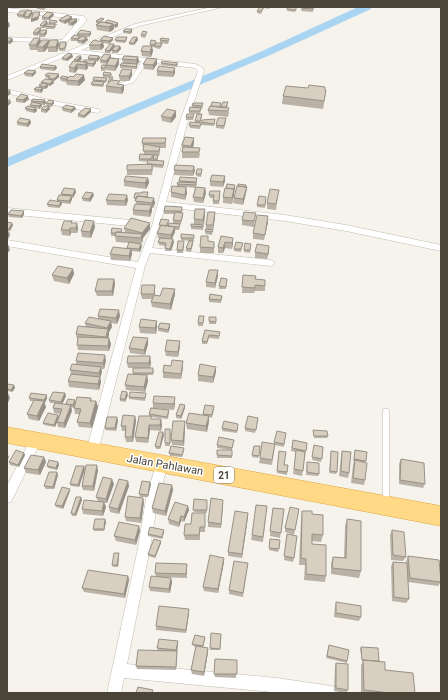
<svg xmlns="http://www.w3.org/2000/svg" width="448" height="700" font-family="Roboto,sans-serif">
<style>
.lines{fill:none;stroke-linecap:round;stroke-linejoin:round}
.river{fill:#a9d4f2;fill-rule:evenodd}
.service-casing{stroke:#c2bbae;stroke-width:1}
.minor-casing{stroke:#c2bbae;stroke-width:1}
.trunk-casing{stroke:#e0a43c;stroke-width:1}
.service{fill:#fff;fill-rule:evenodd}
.minor{fill:#fff;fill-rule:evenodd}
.trunk{fill:#ffd985;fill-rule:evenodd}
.wall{fill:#bab2a6}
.shaded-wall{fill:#979187}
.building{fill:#d8cfc1;stroke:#979187}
.labels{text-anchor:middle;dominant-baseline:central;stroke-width:3;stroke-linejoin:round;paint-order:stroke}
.shield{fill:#fff;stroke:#817c74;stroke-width:1}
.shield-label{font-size:10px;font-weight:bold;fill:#4b4439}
.street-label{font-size:11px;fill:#4b4439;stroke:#fff}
</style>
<rect width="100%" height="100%" fill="#f6f3ec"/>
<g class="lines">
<path class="river" d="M358 7H372L371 9 268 56 7 167V158L260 52Z"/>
<defs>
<path id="service" d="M384 409H388L389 411V502L388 504 386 505 384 504 383 502V411Z"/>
<path id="minor" d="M212 7H223L139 26 81 50 195 64 202 67 204 71 187 124 166 202 285 215 346 225 441 245V251L346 231 285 221 165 207 152 248 271 260 275 263 271 266 150 253 145 266 98 452 96 455 92 457 88 455 86 452 136 268 7 246V240L138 262 152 226 179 124 198 71 195 68 147 62 134 82 120 87 117 85 118 84 130 80 142 61 74 53 7 80V76L135 24Z
M7 8 83 16 86 18V21L66 43 7 41V37L62 40 80 19 7 12Z
M7 89 49 100 98 109 101 111 98 113 48 104 7 93Z
M7 208 140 221 144 224 140 227 7 214Z
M35 436 39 438 41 441 11 502 7 503V486L31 438Z
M162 459 166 460 168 464 158 499 150 548 127 664 277 678 331 686 336 688 338 693H282L124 678 121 693H107L138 548 146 499 156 464 158 460Z"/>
<path id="trunk" d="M7 427 441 506V526L7 443Z"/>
</defs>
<use href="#service" class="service-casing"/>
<use href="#minor" class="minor-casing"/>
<use href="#trunk" class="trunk-casing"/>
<use href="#service" class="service"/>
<use href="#minor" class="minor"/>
<use href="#trunk" class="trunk"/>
</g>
<path class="wall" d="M37 7H47L44 10 37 9Z
M260 7H270L269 9 264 8 261 14 257 13V11Z
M302 7H314L313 12 301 11Z
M287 9 296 10 295 12 287 11Z
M26 11V13H33L29 19H24V17L23 18 18 17 17 15Z
M53 13 54 15 49 20H42V17Z
M72 17V19H77V22L72 26 68 25V22L70 21 65 24 60 22 59 20Z
M96 21 118 23V26L115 28 114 27V29L110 32 97 30 96 25 98 24 96 23Z
M49 23 58 24 55 26 56 27 54 29H46L45 26 44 28H41V30L37 36 33 35V33L41 28 40 25 49 24Z
M132 29V32L130 34 123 33V31Z
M91 32V34L89 37H83L87 38 88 40 83 44 78 43 77 41H71V38L77 35V34Z
M47 33 44 37H39V34Z
M147 34 145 38 141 37V35Z
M127 37V40L125 43 116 42 115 40Z
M137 37 138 40 134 45H130L129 43Z
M7 38H12L13 41 10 44H7Z
M40 38 41 41 49 42 58 40 59 45 57 52H48V48L44 52H38L37 50H30L29 45Z
M100 40H113L109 44 103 43 104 47 101 50H90L89 45 100 41Z
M160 40 169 41 168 44 160 43Z
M66 42 67 44 65 51H60L59 49Z
M156 43H162V46L160 49 155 48 154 47H152L153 51 151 57 142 56 141 51 150 46V44Z
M114 44 115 47 109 53H105V50Z
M120 46 121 49 117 53H112V50Z
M111 55V58L119 64 115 71 106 70V68L105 71H101V68L106 65 107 64 100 63V60Z
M99 56 100 58 97 62 96 61V63L93 67 87 66 88 68 86 70 78 69 75 73 69 72V67L74 61V60L82 59 79 62H83L88 60V58Z
M73 57 67 61 62 60V58Z
M138 57 139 62 137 65V67L136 69 120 68V65L123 63 122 59Z
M161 63H178V65L177 67 161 65Z
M143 64H157L153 70 144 69Z
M56 66 57 68 54 71 40 69V67Z
M175 68V73L173 77 157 76V71Z
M24 73H36L32 77 25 76Z
M111 73 112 75 111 77 113 79V80L120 85 124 90 122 94 106 92V86L108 84V82L110 78 103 77V75Z
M45 75 59 77 54 81H53L54 83 50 86H48V87L45 89H43V90L41 93 35 92 34 89 39 87V85L42 83 41 82 49 80V78H46Z
M132 75 129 81H120L119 76Z
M73 77 85 80 79 86 67 85 66 82 61 81 60 78Z
M107 78V81L106 83H104V85L103 87 92 86 91 84 93 81V80Z
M325 90H326L325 98 323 109 282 104 283 96Z
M16 99H29L24 103 16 102Z
M45 100 46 103 44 105H41L42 106 39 109 36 108 37 111 34 113 26 111 25 108 30 106V105L32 103 31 101Z
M54 101V103L51 107 47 106 46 103Z
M192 105 203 106 202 109H201L200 114 202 117 200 123 215 119V122L214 126 201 125 200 129 190 128 189 125 195 122 197 114 189 113V111L192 107Z
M228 105 227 108 229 113 228 117 209 115 208 110 211 106H221L220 107Z
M49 106 50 109 46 113 41 112V109Z
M75 107 76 109 71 113 63 111 62 108Z
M176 111V117L171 123 162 121 161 116Z
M91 112 84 118 78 117V114Z
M186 117H194L193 120H186Z
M226 118V121L224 129 216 128V125Z
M30 120 31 123 28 127 17 125V122Z
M166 138V148H160V152L159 156H158V161H164V164L163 168 153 167 152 175H127V170L147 165 148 162 139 161V159L144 155V148H143L142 143Z
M194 138V143L193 148 200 153 199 158H182V145Z
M174 170 195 171 193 176 174 175Z
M202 172 201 177 196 176V174Z
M225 176V181L223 187 210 186V181Z
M148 178 149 183 146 189 124 186V181Z
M179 181H197L196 187 205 188 206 193 203 203 194 202 193 197 195 188 186 187 187 193 185 200 171 197V192L177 187V184L179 182Z
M246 187H247L246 193 243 205 233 203 234 198Z
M235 188 232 204 223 203V197Z
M76 192 73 198H72V199L70 204 62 203V204L59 208 48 207 47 204 57 201V200L62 195 61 194Z
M220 194 219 204H213V198H210L209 195Z
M94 195 90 202 83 201 82 198Z
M148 195V197L155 203 153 208H152V211L150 217 133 215V210L136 204V200H135L134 198Z
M278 196 276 210 267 209V203Z
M106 200H128L126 206 107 205Z
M266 200 265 208 257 207V205Z
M182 207V213L183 216 181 224H177L180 227 179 230H175V232L172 239 174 242 171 251H165V246L159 245 158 242 160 239 158 238 157 233 160 228 159 225 169 222 168 226 173 223V220L174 214H164V211Z
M24 211V214L22 218 9 217 8 214Z
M256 213 255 218 254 227 242 225V220Z
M205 214 203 230 191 229V226L194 224V219Z
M215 217 212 235 205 234 206 225Z
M7 222 13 225 10 231H7Z
M268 222 264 240 253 239V233Z
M72 223H77L78 229 77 233H71L70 236 62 235 61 230Z
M95 227 91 238 82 237 81 231Z
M124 228 150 229 143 238 141 244 142 246 140 252 132 251V254L130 261 111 260 110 254 127 248 129 243 116 242 115 236H111V233L122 231V233H125Z
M194 235V241H189L193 244 191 252 186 251V248L189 241 181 240V238Z
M221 236 233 238V243L232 249 225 248 223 253H218V247Z
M208 241 214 242V253H200V247Z
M243 243 241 252 234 251V249Z
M184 244 183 253H177V250Z
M251 247 250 253 244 252V250Z
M255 252H269L267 259 255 258Z
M73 269 74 274 69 284 54 281 52 275Z
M218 270V276L215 288 206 287V282Z
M243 275 255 279 265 280V291H255L254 293H242Z
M114 279 115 284 113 296H97L95 291Z
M227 279 226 289H219V286Z
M155 285V295L160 296 175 294 171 310 152 307 151 302 152 299H142L141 294Z
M222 296 221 303 209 302V299Z
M98 316H120L117 324 111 323 112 327 109 332V335L108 338 111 344 109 351 78 350 77 345 78 340 77 339 76 334 86 327 85 323 98 319Z
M204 316 203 326H198V323Z
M216 317V324H209V321Z
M157 321V326L156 334 140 333 139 327Z
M170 327 168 333 158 331V328Z
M205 330 220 332 219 339 209 338 207 344H202V341Z
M148 338V344L145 355 130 353 129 348Z
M180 341V346L178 357 166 356 165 351Z
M106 360 104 369H101L102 372 100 378 101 382 99 390 69 387 68 381 71 374 70 370 76 364V361Z
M151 362 150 368 154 371 153 375H147L148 381 145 392 126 390 125 385 133 374V368H128L127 363Z
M183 367 181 379 163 378V372Z
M216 367V372L213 383 198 381V375Z
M7 384 14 385 15 388 12 392 7 391Z
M65 393 66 396 62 404 66 405 75 402 74 408 71 407 72 411 65 428 58 427 57 422 55 427 44 425 43 423 59 416 60 414 54 413 53 408 54 403H50L49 400Z
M128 395 125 402 120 401V399Z
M146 396 145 401 129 399V397Z
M29 398H47L45 403H44L46 407 39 421 29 419 27 414 34 401H30Z
M91 398 92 401H96L98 407 92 428 79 427 77 422 80 414H75L74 408Z
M153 403H175L174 410 154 408 169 413 168 419 151 417V419H161L162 425 161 431 150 430 148 443 136 442 135 437 149 416V414L153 408Z
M185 408 181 419 176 418V415Z
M214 409 212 418 209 417V421L207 432 187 429 186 423 203 415V414Z
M135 416 136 421 133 442H126L125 437V431H122L121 426Z
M118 420 116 431 105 430V428Z
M258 420 255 433 245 431V428Z
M238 426 237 433 222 431V428Z
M185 427 184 446 172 445 171 440Z
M313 430 328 436 327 438H314L313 433Z
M163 432 164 435 160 449H156L155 446Z
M171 432 170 446H165V443Z
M286 433 284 447 275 445 272 465 259 463 260 458 274 444V442Z
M234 440 232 450V458H217V450H231L217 448V445Z
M293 440 307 443 302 476 293 474 296 452 291 451Z
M314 445 323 447 321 462 312 460Z
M254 446H260L258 458 252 457Z
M355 450 367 452 365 462V480L364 485 351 483 353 465 354 461H353Z
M184 451 182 457 170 456 169 453Z
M279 451 284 465H288L287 475 277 473Z
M331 451 337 472 336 474 329 473Z
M342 451 349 473 348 478 339 476 341 456Z
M24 453 25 455 19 467 10 465 9 462Z
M44 457 46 462 40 475 26 473 24 468Z
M401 459 425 484 423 488 399 484V464Z
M58 462 59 465 57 470 48 468 47 466Z
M307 462 319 474 318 476 306 475Z
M84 466 85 469 98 470 94 491 83 490 82 486 85 469 79 487 71 486 70 484Z
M58 475 54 489H46L44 486Z
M128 481 129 486 119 514 110 512 109 507Z
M114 484 107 503H104L106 507 103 516 83 514 82 509 98 501 96 497Z
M151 484 148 497H140L139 494Z
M172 485 173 490 166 516 153 513 152 508Z
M70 491 63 509 56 507 55 505Z
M81 497 82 500 76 516H72L71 513Z
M207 500V513L194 512 193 510Z
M144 502 141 523 126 521 125 517Z
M223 504 221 528 208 527V522Z
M188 506 189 510 184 522 181 521 179 527 169 524 168 519Z
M267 506 263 542 251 540 252 535Z
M273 508 284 509 280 538 270 536Z
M299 509 294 535 285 532V528Z
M302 511 312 514 323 535 321 542 312 541V544L326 576 325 582 304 580 305 565H299L301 518Z
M205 513V532H200V540H185L184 535 191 524Z
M248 513 242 558 228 556V552Z
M347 519 361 571 359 578 331 574V563L333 557 344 558 345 526Z
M106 522 104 531H94L93 529Z
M139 526 140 531 136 545 116 541 114 536Z
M392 530 406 557 403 561 391 560 390 535Z
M164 532 162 539 148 536V534Z
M287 534 294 558 293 562 284 560Z
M270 539 280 540 278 552 269 550Z
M161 541V543L155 558 148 556V554Z
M441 543V582L438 586 408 582 409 599 406 603 392 601 391 566 393 562 406 563V561L408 556 440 569V544Z
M119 553V555L118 567H113L112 565Z
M224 562 218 593 204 591 203 587Z
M248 563 243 597 229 594V590Z
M187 568V578L159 577 171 578 172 582 170 593 150 591 149 587 156 577 155 573Z
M128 576 129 580 125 598 84 592 82 588Z
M336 602 361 617 359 621 334 617 335 606Z
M189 613 186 633 156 630V626Z
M221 634 220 650H210V648Z
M205 639 203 647 208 648V652L204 676 192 674 191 670 196 647 193 646 192 644Z
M178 641 176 670 137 669 136 666 158 650 157 648Z
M329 645 347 661V663L326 658Z
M361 647 379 661H378L385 670 415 693H361V665L363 662 362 661 360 649Z
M237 660 236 678 215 677 214 674Z
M336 663 348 690 346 693 334 691 335 666Z"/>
<path class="shaded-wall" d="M26 11V13L23 18V15Z
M32 11 33 13 29 19 28 17Z
M40 12V14L38 20 31 22V19Z
M53 13 54 15 49 20 48 18Z
M72 17V19L65 24 64 21Z
M77 19V22L72 26 71 23Z
M47 21 48 24 44 28 43 26Z
M9 22 10 26 7 29V23Z
M118 23V26L115 28V25Z
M113 24 114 29 110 32 109 27Z
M41 28V30L37 36V33Z
M132 29V32L130 34V32Z
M47 30V33L44 37V34Z
M91 32V34L89 37V34Z
M137 37 138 40 134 45V43Z
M12 38 13 41 10 44 9 42Z
M40 38 41 43 37 47V50L36 45Z
M87 38 88 40 83 44 82 41Z
M113 38V40L109 44V41Z
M49 40 50 45 44 52 43 47Z
M58 40 59 45 57 52 56 47Z
M103 42 104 47 101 50 100 45Z
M114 44 115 47 109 53V51Z
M120 46 121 49 117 53V51Z
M152 46 153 51 151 57 150 52Z
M72 54 73 57 67 61 66 59Z
M111 55V57L107 64 106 61Z
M81 56 82 59 77 63V60Z
M99 56 100 58 97 62V59Z
M138 57 139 62 137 65V67L136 69V67L137 65 136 60Z
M119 59V64L115 71V66Z
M157 59V64L153 70V65Z
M96 60V63L93 67V64Z
M87 62 88 68 86 70 85 65Z
M77 64 78 69 75 73 74 68Z
M56 66 57 68 54 71V68Z
M175 68V73L173 77V72Z
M132 70V75L129 81V76Z
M36 71V73L32 77V74Z
M59 74V77L54 81V79Z
M84 75 85 80 79 86 78 81Z
M53 80 54 83 50 86V84Z
M47 84 48 87 45 89V87Z
M124 85V90L122 94 121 88Z
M43 88V90L41 93 40 90Z
M10 90 11 93 7 97V94Z
M28 96 29 99 24 103 23 100Z
M10 100 11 103 8 106V103Z
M45 100 46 103 44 105 43 102Z
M54 101V103L51 107V104Z
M41 104 42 106 39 109V106Z
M49 106 50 109 46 113V110Z
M75 107 76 109 71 113V110Z
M36 108 37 111 34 113 33 110Z
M91 109V112L84 118V116Z
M176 111V117L171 123V118Z
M30 120 31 123 28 127 27 124Z
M194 138V143L192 151 191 146Z
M194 166 195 171 193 176V171Z
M225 176V181L223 187V182Z
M148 178 149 183 146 189 145 183Z
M235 185 234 195 232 204 233 190Z
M186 187 187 193 185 200V195Z
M247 187 246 193 243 205V199Z
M205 188 206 193 203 203V198Z
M75 189 76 192 73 198V195Z
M93 193 94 195 90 202 89 199Z
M127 195 128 200 126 206 125 201Z
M72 196V199L70 204 69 201Z
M154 198 155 203 153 208 152 203Z
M61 202 62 204 59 208V206Z
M152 205V211L150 217 149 211Z
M205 209V214L204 225 203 220Z
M24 211V214L22 218 21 216Z
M215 212V217L213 231V225Z
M268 216V222L264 240 265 235Z
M94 221 95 227 91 238 90 232Z
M12 223 13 225 10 231 9 229Z
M77 223 78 229 77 233 76 228Z
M150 223V229L143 238 142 233Z
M175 227V232L171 240V235Z
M70 228 71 233 70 236 69 230Z
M9 232 10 235 8 239 7 236Z
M142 234 143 239 142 244 141 238Z
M233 238V243L232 249V243Z
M173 239 174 242 171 251 170 249Z
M225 242V248L223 253V248Z
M8 244 10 250 7 254V246Z
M141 244 142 246 140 252 139 249Z
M269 246V252L267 259 268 254Z
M131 249 132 254 130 261 129 256Z
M73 269 74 274 69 284 67 278Z
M218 270V276L215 288V283Z
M114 279 115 284 113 296 112 291Z
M155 285V299L154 294Z
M175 289V294L171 310 170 304Z
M119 310 120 316 117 324 116 318Z
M111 321 112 327 109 332V335L107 342 106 337 108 330 107 328Z
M157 321V326L156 334 155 328Z
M170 324V327L168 333V330Z
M109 338 111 344 109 351 108 346Z
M148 338V344L145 355 144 350Z
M180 341V346L178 357V352Z
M105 355 106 360 104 369 103 363Z
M150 356 151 362 150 368 149 363Z
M183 361V367L181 379V374Z
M101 367 102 372 100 378 99 373Z
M216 367V372L213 383V377Z
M147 375 148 381 145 392 144 387Z
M100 377 101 382 99 390 98 384Z
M14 385 15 388 12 392 11 390Z
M127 392 128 395 125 402V399Z
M8 393 10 398 7 405V395Z
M65 393 66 396 62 405 61 402Z
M47 395V398L45 403 44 400Z
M175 397V403L174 410V404Z
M75 400V402L74 408 73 405Z
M44 401 46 407 39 421 37 416Z
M96 401 98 407 92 428 90 423Z
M71 405 72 411 65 428 64 423Z
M185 405V408L181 419V416Z
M58 415 59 417 55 427 54 425Z
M135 416 136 421 133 442 132 437Z
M209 416V421L207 432 206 426Z
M117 417 118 420 116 431 115 428Z
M161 419 162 425 161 431 160 425Z
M185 421V427L184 446 183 441Z
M149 425 150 430 148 443V438Z
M163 432 164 435 160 449V447Z
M7 453 9 457 7 461Z
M24 453 25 455 19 467 18 465Z
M44 457 46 462 40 475 38 470Z
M58 462 59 465 57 470 56 468Z
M97 465 98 470 94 491 93 486Z
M84 466 85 469 79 487 78 485Z
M57 472 58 475 54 489 53 487Z
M112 479 114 484 107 503 106 499Z
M128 481 129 486 119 514 118 509Z
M150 482 151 484 148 497V495Z
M172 485 173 490 166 516 165 511Z
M70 489V491L63 509 62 506Z
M81 497 82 500 76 516 75 514Z
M143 498 144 502 141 523 140 518Z
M223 500V504L221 528V524Z
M104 502 106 507 103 516 102 511Z
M188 506 189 510 184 522V517Z
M248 513V517L242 558V554Z
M181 516V521L179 527V523Z
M105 519 106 522 104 531V529Z
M139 526 140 531 136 545 135 540Z
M164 530V532L162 539V537Z
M161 541V543L155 558V556Z
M119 553V555L118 567 117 565Z
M224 558V562L218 593V589Z
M128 576 129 580 125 598 124 594Z
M171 578 172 582 170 593 169 589Z
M189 609V613L186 633V630Z
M178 641V643L177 652V654L176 670V650Z
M208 648V652L204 676V672Z"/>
<path class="building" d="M260 7H264L261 11H257Z
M287 7H296V10L287 9Z
M302 7H314L313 9 301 8Z
M27 10 32 11 28 17 24 16Z
M20 11H26L23 15H17Z
M34 12H40L38 17 31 19Z
M47 12 53 13 48 18 42 17Z
M67 15 72 17 64 21 59 20Z
M101 18 104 19 99 22 96 21Z
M73 19H77L71 23 68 22Z
M50 20 57 21 56 23H49Z
M108 20 118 23 115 25H114L113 24 105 22Z
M44 21H47L43 26 40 25Z
M101 22 113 24 109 27 96 25Z
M47 24H55L54 27 45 26Z
M37 28H41L37 33H33Z
M125 29H132L130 32 123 31Z
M42 30H47L44 34H39Z
M81 30 91 32 89 34H77Z
M143 31 147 32 145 35H141Z
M74 35 80 36 77 39 71 38Z
M82 36 87 38 82 41 77 40Z
M104 36 113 38 109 41 100 40Z
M117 37H127L125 41 115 40Z
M133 37H137L134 43H129Z
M7 38H12L9 42 7 41Z
M34 38H40L36 45H29Z
M161 38 169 39 168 41 160 40Z
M42 40H49L43 47H37Z
M50 40H58L56 47H47Z
M94 40 103 42 100 45H89Z
M151 40 156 41 154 45 150 44Z
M60 42H66L65 48 59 49Z
M156 43H162L160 46H154Z
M110 44H114L109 51 105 50Z
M115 46H120L117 51 112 50Z
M143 46H152L150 52 141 51Z
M68 53 72 54 66 59 62 58Z
M104 54 111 55 106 61 100 60Z
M90 55 99 56 97 59 88 58Z
M78 56H81L77 60H74Z
M124 56 138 57 136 60 122 59Z
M110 58 119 59 115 66 106 65Z
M147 58 157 59 153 65 143 64Z
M84 60H96L93 64 87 63V62H83Z
M73 61 87 62 85 65 77 64 74 68 69 67Z
M162 61 178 63 176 65 161 63Z
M122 63 137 64 136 67 120 65Z
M42 64 56 66 54 68 40 67Z
M102 65H106L105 68H101Z
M159 66 175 68 173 72 157 71Z
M122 69 132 70 129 76H119Z
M28 70 36 71 32 74 24 73Z
M104 72 111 73 110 75H103Z
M48 73 59 74 54 79 48 78 50 76 45 75Z
M76 74 84 75 78 81 66 80 70 76 73 77Z
M62 76 68 77 66 79 60 78Z
M94 77 107 78 105 81 93 80Z
M110 77H113L111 80 109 82H108Z
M45 79 53 80 50 84 41 82Z
M111 80 120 81 117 84 124 85 121 88 106 86Z
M93 81 104 82 103 85 91 84Z
M42 83 47 84 45 87 39 85Z
M309 85 325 87V90H326L324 101 283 96 286 86 308 88Z
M37 87 43 88 40 90 34 89Z
M7 90H10L7 94Z
M21 94 28 96 23 100 16 99Z
M33 99 45 100 43 102 31 101Z
M7 100H10L8 103H7Z
M49 100 54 101 51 104 46 103Z
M32 102 41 104 39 106 30 105Z
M212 102 221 103 220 107 211 106Z
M223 102H228L226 107H221Z
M193 103H203L202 106 192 105Z
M66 105 75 107 71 110 62 108Z
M28 106 36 108 33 110 25 108Z
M44 106H49L46 110 41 109Z
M210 106 229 108 228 111 208 110Z
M190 107 201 108 200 111H189Z
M85 108 91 109 84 116 78 114Z
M167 109 176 111 171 118 161 116Z
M187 114H194L193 117H186Z
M197 114H202L200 121H195Z
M20 118 30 120 27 124 17 122Z
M218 118H226L224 126 216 125Z
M215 119 214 124 201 122 202 120Z
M190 122 201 123 200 126 189 125Z
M185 137 194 138 191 146 182 145Z
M143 138H166L165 143H142Z
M144 144 160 147 159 151H143Z
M183 147 200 148 199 152H182Z
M140 154 153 155 151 159H139Z
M154 155H158L157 159H153Z
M148 160 164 161 163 165 147 164Z
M152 164V170H127V165Z
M175 165 194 166 193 171 174 170Z
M197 169H202L201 174H196Z
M212 175 225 176 223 182 210 181Z
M126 176 148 178 145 183 124 181Z
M180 177 197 178 196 182 179 181Z
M178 182 196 183V185L177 184Z
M227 184 235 185 234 189 226 188Z
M238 184 246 185V187L238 186Z
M172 186 186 187 185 195 171 192Z
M237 186 247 187 243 199 234 198Z
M196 187 205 188 203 198 193 197Z
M64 188 75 189 73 195 61 194Z
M225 188 234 189 232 198 223 197Z
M270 189 279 190 276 204 267 203Z
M210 191H220L219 201H213L214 195H209Z
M86 192 93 193 89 199 82 198Z
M142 192H148L147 197 137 196V198H134L135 193H142Z
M109 194 127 195 125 201 106 200Z
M59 195 72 196 69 201 57 200Z
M137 196 154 198 152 203 135 201Z
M259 196 266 197 265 205H257Z
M50 200 61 202 59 206 47 204Z
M135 204 152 205 149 211 133 210Z
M165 206 182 207V211H164Z
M195 209H205L203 220 194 219Z
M11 210 24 211 21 216 8 214Z
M175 212 183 213 181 221 173 220Z
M208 212H215L213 225H206Z
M244 212 256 213 254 221 242 220Z
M257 215 268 216 265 235 253 233Z
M131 218 150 223 142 233 124 228Z
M161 219 169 220 166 226 159 225Z
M85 220 94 221 90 232 81 231Z
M64 221H72L71 223H77L76 228H70L69 230H61Z
M7 222 12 223 9 229 7 228Z
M169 223 180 224 179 227H175L168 226Z
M191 224 203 225V227L191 226Z
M161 225 175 227 171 235 157 233Z
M112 228 122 229 121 232H116V233H111Z
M206 229 213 230 212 232 205 231Z
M7 232H9L7 236Z
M116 232 142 234 141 238 115 236Z
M181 234 194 235V238H181Z
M201 236H208V241L214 242V248L200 247Z
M221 236 233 238 232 243 225 242 223 248 218 247Z
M160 238 173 239 170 249 165 248 166 243 158 242Z
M178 241H184L183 250H177Z
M189 241H193L191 249 186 248Z
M129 242 141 244 139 249 127 248Z
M236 242 243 243 241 249H234Z
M245 243 251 244 250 250H244Z
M257 244 269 246 268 254 255 252Z
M113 247 131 249 129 256 110 254Z
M58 266 73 269 67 278 52 275Z
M209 270H218L215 283 206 282Z
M243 275 256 276 255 279 265 280V286L255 285V288L242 287Z
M221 278 227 279 226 287 219 286Z
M98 279H114L112 291H95Z
M142 285H155L154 294H141Z
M163 288 175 289 170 304 151 302 154 295 160 296Z
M210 294 222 296 221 300 209 299Z
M100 309 119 310 116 318 98 316Z
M199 316H204L203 323H198Z
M89 317 111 321 107 328 85 323Z
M209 317H216V322L209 321Z
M141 319 157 321 155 328 139 327Z
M160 323 170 324 168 330 158 328Z
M78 326 108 329 106 337 76 334Z
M205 330 220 332 219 336 209 335 207 342 202 341Z
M78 337 109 338 108 346 77 345Z
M133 337 148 338 144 350 129 348Z
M167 340 180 341 178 352 165 351Z
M78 353 105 355 103 363 76 361Z
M128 356H150L149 363H127Z
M172 360 183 361 181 374 163 372 164 365 171 366Z
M72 364 101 367 99 373 70 370Z
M200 364 216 367 213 377 198 375Z
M133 368H153V373H133Z
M71 374 100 377 98 384 68 381Z
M128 374 147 375 144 387 125 385Z
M7 384 14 385 11 390 7 389Z
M122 391 127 392 125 399H120Z
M53 392 65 393 61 402 49 400Z
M130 392 146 393 145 398 129 397Z
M31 393 47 395 44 400 29 398Z
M154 396 175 397 174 404 153 403Z
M77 397 91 398 90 401H96L90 423 77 422 81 409 74 408Z
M68 399 75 400 73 405 66 404Z
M34 400 44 401 37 416 27 414Z
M55 403 71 405 64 423 57 422 62 409 53 408Z
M180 404 185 405 181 416 176 415Z
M205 405 214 406 212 415 203 414Z
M151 408 169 410 167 417 149 414Z
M48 413 58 415 54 425 43 423Z
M189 413 209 416 206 426 186 423Z
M123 415 135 416 132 437H125L126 426H121Z
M139 416H151V419H161L160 425H149L148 438 135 437Z
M248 416 258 418 256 430 245 428Z
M107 417H117L115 428H105Z
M173 421H185L183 441 171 440Z
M224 421 238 424 237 431 222 428Z
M165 429H170V443H165Z
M313 430 327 431 328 436H314Z
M277 431 286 433 284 444 274 442Z
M159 432H163L160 447 155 446Z
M219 437 234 440 232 448 217 445Z
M293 440 307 443 306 451 292 448Z
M262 442 275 444 272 460 260 458Z
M314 445 323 447 322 459 312 457Z
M171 446 184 448 182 455 169 453Z
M254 446H260L259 456 252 455Z
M16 450 24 453 18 465 9 462Z
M217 450H232V456L217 455Z
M296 450 305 452 303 471 294 469Z
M355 450 367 452 366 461 354 459Z
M279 451 286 452 284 465H288L287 472 277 471Z
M331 451 338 452 337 472 330 471Z
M342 451 351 452 349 473 341 471Z
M31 455 44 457 38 470 24 468Z
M401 459 424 463 425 484 400 480Z
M49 460 58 462 56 468 47 466Z
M355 460 367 463 365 480 353 478Z
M307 462 319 463V474L307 472Z
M86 465H97L93 486H82Z
M76 466H84L78 485 70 484Z
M49 472H57L53 487 44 486Z
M103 477 112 479 106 499 96 497Z
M119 479 128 481 118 509 109 507Z
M142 481 150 482 148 495 139 494Z
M159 483 172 485 165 511 152 508Z
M62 487 70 489 62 506 55 505Z
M128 496 143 498 140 518 125 517Z
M76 497H81L75 514 71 513Z
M211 498 223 500 221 524 208 522Z
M194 499 207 500V510H193Z
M84 500 104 502 102 511 82 509Z
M175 502 188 506 184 517 181 516 179 523 168 519Z
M256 505 267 506 263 537 252 535Z
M290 507 299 509 295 530 285 528Z
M273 508 284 509 281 533 270 531Z
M235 511 248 513 242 554 228 552Z
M302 511H312V514L323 515V535L312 534V544L326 545V576L306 574V559L301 558Z
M192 513H205V527H200L199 535H184L185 524H191Z
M95 519H105L104 529H93Z
M347 519 361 521V571L332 568 333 557 346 558Z
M119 522 139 526 135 540 114 536Z
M150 527 164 530 162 537 148 534Z
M392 530 404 532 406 557 393 555Z
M287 534 297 536 294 558 284 556Z
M154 539 161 541 155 556 148 554Z
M270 539 280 540 279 549 269 548Z
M114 553H119L117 565H112Z
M210 555 224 558 218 589 203 587Z
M408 556 439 560 441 582 410 578Z
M234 561 248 563 243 593 229 590Z
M393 562 407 563 409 599 394 597Z
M156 563 187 564 186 574 155 573Z
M88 570 128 576 124 594 82 588Z
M151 576 171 578 169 589 149 587Z
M336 602 361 606V617L336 613Z
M159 606 189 609 186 630 156 626Z
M211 633 221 634 220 649 210 648Z
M195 635 205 637 203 646 192 644Z
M159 639 178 641 176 650 157 648Z
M329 645 349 650 347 661 327 656Z
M196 646 208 648 204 672 191 670Z
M361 647 378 648 379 661 362 660Z
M138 650 177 651 176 667 136 666Z
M215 659 237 660V674H214Z
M363 660 385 662V670L413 673 415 693H391L364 690Z
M336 663 348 664V690L336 688Z
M138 687 153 690 152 693H136Z"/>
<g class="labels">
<rect class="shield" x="214" y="467" width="20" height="16" rx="3"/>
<g class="shield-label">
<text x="224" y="475">21</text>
</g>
<g class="street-label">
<text transform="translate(165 465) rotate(10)">Jalan Pahlawan</text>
</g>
</g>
<rect width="448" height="700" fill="none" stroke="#4b4439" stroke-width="16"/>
</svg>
